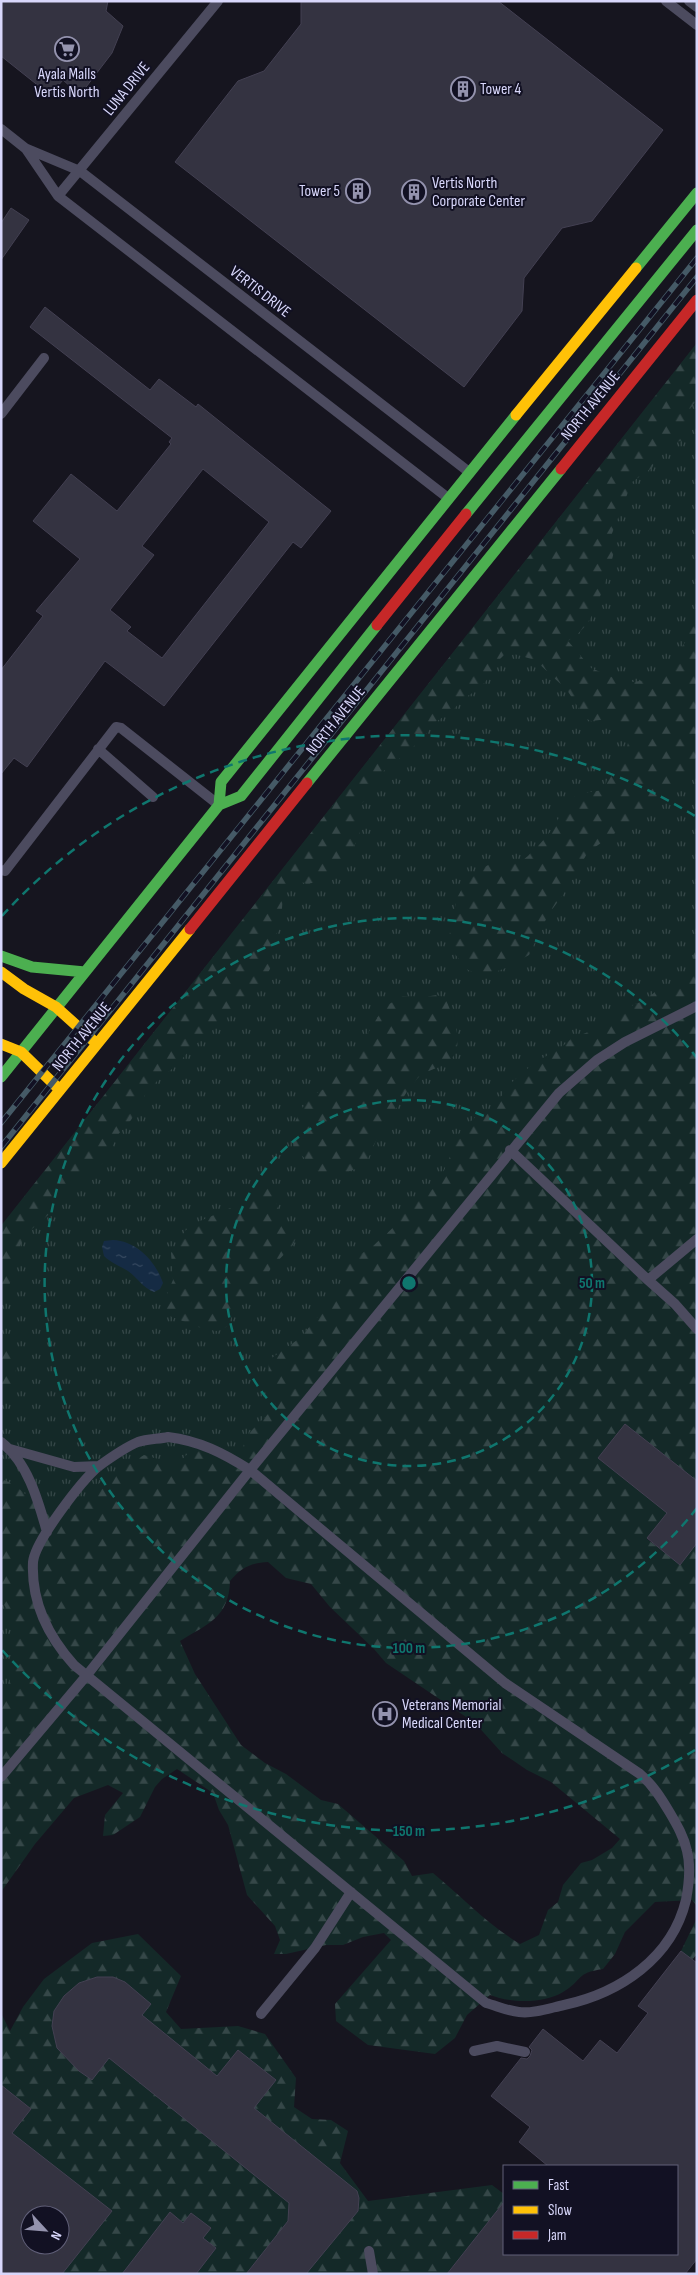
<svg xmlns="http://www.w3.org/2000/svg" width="698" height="2275" font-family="'Sofia Sans Condensed',sans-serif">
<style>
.grass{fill:url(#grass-tufts)}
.forest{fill:url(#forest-firs);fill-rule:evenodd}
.water{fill:url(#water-ripples)}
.building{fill:#343341;stroke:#434052;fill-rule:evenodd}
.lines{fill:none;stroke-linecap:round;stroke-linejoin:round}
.lane{stroke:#4c4b5f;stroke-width:10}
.fast{stroke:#4caf50;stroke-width:11}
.slow{stroke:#ffc107;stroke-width:11}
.jam{stroke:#c62828;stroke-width:11}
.rail-casing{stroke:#455a66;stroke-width:5.5}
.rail{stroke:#121123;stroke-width:4;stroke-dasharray:11;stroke-linecap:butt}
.ring{fill:none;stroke:#0f766e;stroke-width:2.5;stroke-dasharray:9 6}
.labels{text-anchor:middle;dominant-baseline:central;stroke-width:4;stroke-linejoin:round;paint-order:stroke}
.poi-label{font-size:16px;fill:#d8d7fb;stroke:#121123;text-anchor:start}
.street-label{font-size:16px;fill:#d8d7fb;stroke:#121123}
.centre{fill:#0f766e;stroke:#121123;stroke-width:2.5}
.ring-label{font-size:15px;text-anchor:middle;font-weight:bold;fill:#0f766e;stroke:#121123;stroke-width:4;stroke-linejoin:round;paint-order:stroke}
</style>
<defs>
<pattern id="grass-tufts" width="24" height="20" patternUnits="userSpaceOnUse" patternTransform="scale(1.25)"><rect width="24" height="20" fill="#142928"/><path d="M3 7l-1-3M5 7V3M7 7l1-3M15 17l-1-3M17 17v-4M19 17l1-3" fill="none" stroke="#354748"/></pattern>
<pattern id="forest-firs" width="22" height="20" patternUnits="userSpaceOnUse" patternTransform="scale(1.25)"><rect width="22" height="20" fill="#142928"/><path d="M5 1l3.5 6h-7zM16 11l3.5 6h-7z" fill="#354748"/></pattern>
<pattern id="water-ripples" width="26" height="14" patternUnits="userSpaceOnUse" patternTransform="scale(1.25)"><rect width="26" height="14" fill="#152b44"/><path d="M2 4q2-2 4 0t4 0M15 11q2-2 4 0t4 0" fill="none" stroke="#364960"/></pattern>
</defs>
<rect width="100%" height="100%" fill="#16151f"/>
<path class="grass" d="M697 343V1022L1 1804V1226Z"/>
<path class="forest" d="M697 343V384L693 392 696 401C688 411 683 417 691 428L684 440 669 444 659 453 652 468 632 482 611 536V539L616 537C616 554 598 608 588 622 583 630 575 636 568 641L591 668 612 677 633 682 647 680 666 667 687 640 697 604V756L681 777 658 795 637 818 588 852 562 896 548 915 529 955 506 968 484 976 468 970 454 953 449 937 457 898 464 885 482 868 501 859H524L528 856C536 847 546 839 552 829 574 797 561 796 604 790L611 766 627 748 629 737 625 729 609 719 591 721 585 718 567 690 535 660 507 652 499 660 490 676 480 688 463 699 452 711 434 723 420 743 408 749 399 759 381 773 371 794 361 804 357 811 356 826 360 833 350 855 322 881 307 884 290 878 283 893 281 923 271 947 273 950 271 967 263 982 227 1013 211 1032 191 1048 178 1064 156 1082 145 1095 131 1120 116 1137 106 1162 85 1173 73 1184 64 1193 55 1209 25 1235 16 1255 11 1281 1 1299V1226Z
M697 947V1481L625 1424 598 1458 667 1513 647 1539 680 1564 697 1543V1906L692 1900 655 1902 625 1932 615 1954 603 1969C575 1973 583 1980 563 1992 544 2004 510 2003 490 1995L467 2015 455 2038 435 2054 368 2045 336 2021 335 2004 391 1940 384 1933 363 1937 343 1945H326L286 1954H274L280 1940 275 1926 247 1895 228 1825 219 1810 213 1793 177 1769 162 1779 155 1787 140 1817 113 1835 103 1836 105 1815 123 1793 108 1785 74 1798 35 1844 1 1892V1708C12 1685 24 1621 1 1602V1479L14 1484 33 1501 64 1523 79 1511 81 1501 102 1481 144 1455C154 1458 165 1462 175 1461 184 1461 184 1455 191 1452 206 1444 226 1446 241 1451L249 1433 273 1409 280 1395 268 1380 269 1360 300 1338 341 1289 346 1264 374 1245 396 1225 407 1209 438 1185 461 1130 479 1114 491 1111 510 1084 535 1062 558 1050 571 1039 593 1030 624 1009 645 1000 655 992 686 983 692 973 693 956ZM268 1562 286 1578 311 1584 330 1607 374 1649 386 1663 475 1723 502 1753 527 1770 551 1782 620 1839 612 1848 592 1860 581 1863 563 1885 558 1902 548 1910 539 1935 520 1944C487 1924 462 1897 433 1873L412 1876 404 1861 338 1804 321 1800 286 1774 265 1763 241 1745 195 1674 180 1641C207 1624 229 1618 230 1581 241 1568 250 1563 268 1562Z
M437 995 446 999C451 1013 460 1031 457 1047 451 1071 430 1065 417 1079 406 1091 402 1101 393 1113 390 1117 385 1120 383 1125 376 1138 372 1153 364 1166L331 1178 322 1175 295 1149 291 1138 292 1128 301 1110 310 1097 329 1086 330 1069 348 1051 360 1046 384 1007 403 996 418 998Z
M262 1181 272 1187 280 1215 297 1230 298 1233 293 1245 271 1268 260 1288 247 1296 238 1305 227 1326 222 1330 216 1331 201 1328 172 1317 167 1313 164 1301 173 1280 171 1253 179 1239 186 1230 200 1221 242 1203Z
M1 1333C21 1353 12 1353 17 1378L11 1385 1 1388Z
M697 1918V1954L692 1960 681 1951Z
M138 1934 181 1976 166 2012 181 2029 238 2026 265 2034 296 2078 294 2107 312 2119 331 2120 348 2131 340 2163 368 2201 492 2185 504 2194V2202L447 2274H1L12 2133 31 2109 1 2085V2013L10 2031 23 2007 44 1979 92 1943ZM30 2215H60V2245H30Z"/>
<path class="water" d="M113 1240C137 1241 156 1262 163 1283L160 1289 154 1292C143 1288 138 1278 128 1271 120 1266 111 1263 104 1256L102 1247 104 1241Z"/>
<path class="building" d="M1 1H108L106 11 123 26 112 53 80 95 63 80 50 95 1 56Z
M301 1H498L663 130 592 221 562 228 524 278 522 311 464 387 175 162 238 81 264 71 301 24Z
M11 208 29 220 1 260V223Z
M45 307 150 390 159 379 196 407 198 404 331 511 301 548 293 542 164 706 105 661 27 767 14 758 1 774V670L43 616 36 611 80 559 33 521 71 474 117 511 171 444 169 442 172 438 30 327ZM203 469 269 522 162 658 127 631 131 627 110 610 154 555 142 546Z
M625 1424 697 1481V1543L680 1565 647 1538 667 1513 598 1458Z
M681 1951 697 1963V2259L685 2274H447L504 2202V2254H677V2166H548L519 2142 530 2127 491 2096 521 2058 527 2059 530 2056 532 2050 529 2047 543 2029 583 2061 600 2040 617 2053 648 2013 638 2006Z
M97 1977H113L125 1982 151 2004 142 2015 217 2076 238 2050 276 2080 254 2108 357 2191 359 2198 358 2211 306 2274H246L288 2221 289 2203 109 2058 92 2080 79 2071 57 2048 52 2026 54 2011 64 1996 79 1983Z
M1 2085 31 2109 12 2133 112 2211 62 2274H1ZM30 2215H60V2245H30Z
M170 2212 183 2223 191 2213 211 2228 203 2238 216 2248 196 2274H122Z"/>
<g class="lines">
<path class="lane" d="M666 1 697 25
M689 1 697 7
M1 129 25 148 80 171 469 472
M26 149 58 196 448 498
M58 196 218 1
M1 414 44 358
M98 749 153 797
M1 870 5 871 116 727 121 728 215 802
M510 1150 648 1280
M697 1239 648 1280 675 1304 697 1329
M168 1437C200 1441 223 1453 250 1470L505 1683 640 1774C653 1785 661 1798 670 1813 677 1825 684 1837 687 1851 691 1866 689 1884 686 1900 672 1958 620 1993 564 2005 550 2008 533 2014 519 2012 508 2011 497 2006 486 2003L74 1665C48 1636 31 1603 33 1562 35 1541 82 1480 99 1466 110 1458 126 1447 138 1442 147 1439 159 1439 168 1437Z
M1 1442C28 1463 38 1500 47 1532
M10 1449 74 1467 99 1466
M1 1777 87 1675 250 1470 559 1093 597 1060 625 1042 697 1006
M261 2014 315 1948 351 1892
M474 2051 497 2046 525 2052
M369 2251 373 2274"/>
<path class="fast" d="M636 268 697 193
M466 514 697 230
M307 783 561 469
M219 805 221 782 516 415
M1 956 32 967 85 972
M1 1077 219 805 241 796 377 625"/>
<path class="slow" d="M516 415 636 268
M1 972 24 989 56 1007 97 1044
M1 1044 21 1052 60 1090
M1 1163 190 929"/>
<path class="jam" d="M561 469 697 300
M377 625 466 514
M190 929 307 783"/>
<defs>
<path id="rail" d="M1 1123 697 258
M1 1147 697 277"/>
</defs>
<use href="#rail" class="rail-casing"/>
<use href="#rail" class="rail"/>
</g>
<g class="ring">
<circle cx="409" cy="1283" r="183"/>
<path d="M697 1508A365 365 0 1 1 697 1058"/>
<path d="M695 1750A548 548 0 0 1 2 1650M2 916A548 548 0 0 1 695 816"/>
</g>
<defs>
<symbol id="supermarket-ring" viewBox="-11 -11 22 22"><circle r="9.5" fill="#121123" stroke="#9493ae" stroke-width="1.5"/><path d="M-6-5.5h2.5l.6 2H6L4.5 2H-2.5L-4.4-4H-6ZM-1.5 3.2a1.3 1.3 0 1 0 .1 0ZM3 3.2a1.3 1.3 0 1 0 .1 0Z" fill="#9493ae"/></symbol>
<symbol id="building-ring" viewBox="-11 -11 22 22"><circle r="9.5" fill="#121123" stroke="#9493ae" stroke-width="1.5"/><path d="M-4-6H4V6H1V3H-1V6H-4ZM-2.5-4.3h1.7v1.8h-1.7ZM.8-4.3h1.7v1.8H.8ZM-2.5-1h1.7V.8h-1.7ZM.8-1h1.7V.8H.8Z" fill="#9493ae"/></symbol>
<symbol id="hospital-ring" viewBox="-11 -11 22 22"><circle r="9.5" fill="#121123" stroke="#9493ae" stroke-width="1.5"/><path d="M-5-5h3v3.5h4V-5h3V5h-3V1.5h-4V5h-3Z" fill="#9493ae"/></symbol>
</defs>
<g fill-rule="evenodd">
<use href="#supermarket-ring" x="53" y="35" width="28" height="28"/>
<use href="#building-ring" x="449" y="75" width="28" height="28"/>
<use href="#building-ring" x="344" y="177" width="28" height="28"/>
<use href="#building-ring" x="400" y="178" width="28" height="28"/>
<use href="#hospital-ring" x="371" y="1700" width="28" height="28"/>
</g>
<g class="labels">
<g class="poi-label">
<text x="67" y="74" text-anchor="middle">Ayala Malls<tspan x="67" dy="18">Vertis North</tspan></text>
<text x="480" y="89">Tower 4</text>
<text x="432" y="183">Vertis North<tspan x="432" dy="18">Corporate Center</tspan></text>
<text x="340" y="191" text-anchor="end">Tower 5</text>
<text x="402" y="1705">Veterans Memorial<tspan x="402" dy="18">Medical Center</tspan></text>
</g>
<g class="street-label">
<text transform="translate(127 89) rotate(-51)">LUNA DRIVE</text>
<text transform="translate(260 292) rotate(38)">VERTIS DRIVE</text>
<text transform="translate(591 406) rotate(-51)">NORTH AVENUE</text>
<text transform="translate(336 721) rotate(-51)">NORTH AVENUE</text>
<text transform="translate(82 1037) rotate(-51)">NORTH AVENUE</text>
</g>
</g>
<circle cx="409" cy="1283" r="8" class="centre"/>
<g class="ring-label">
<text x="592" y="1288">50 m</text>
<text x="409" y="1653">100 m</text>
<text x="409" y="1836">150 m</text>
</g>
<rect width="698" height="2275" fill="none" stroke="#d8d7fb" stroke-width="5"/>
<rect x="503" y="2165" width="175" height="90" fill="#121123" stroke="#616079"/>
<rect x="513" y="2181" width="25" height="8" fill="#4caf50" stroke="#616079"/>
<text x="548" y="2190" font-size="15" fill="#d8d7fb">Fast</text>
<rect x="513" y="2206" width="25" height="8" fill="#ffc107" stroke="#616079"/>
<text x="548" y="2215" font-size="15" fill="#d8d7fb">Slow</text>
<rect x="513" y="2231" width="25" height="8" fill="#c62828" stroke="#616079"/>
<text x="548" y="2240" font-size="15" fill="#d8d7fb">Jam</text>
<g transform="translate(45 2230) rotate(116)"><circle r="24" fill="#121123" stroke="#616079"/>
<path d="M0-4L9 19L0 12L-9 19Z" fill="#9493ae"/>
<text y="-8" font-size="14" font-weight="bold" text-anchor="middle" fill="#d8d7fb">N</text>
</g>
</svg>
